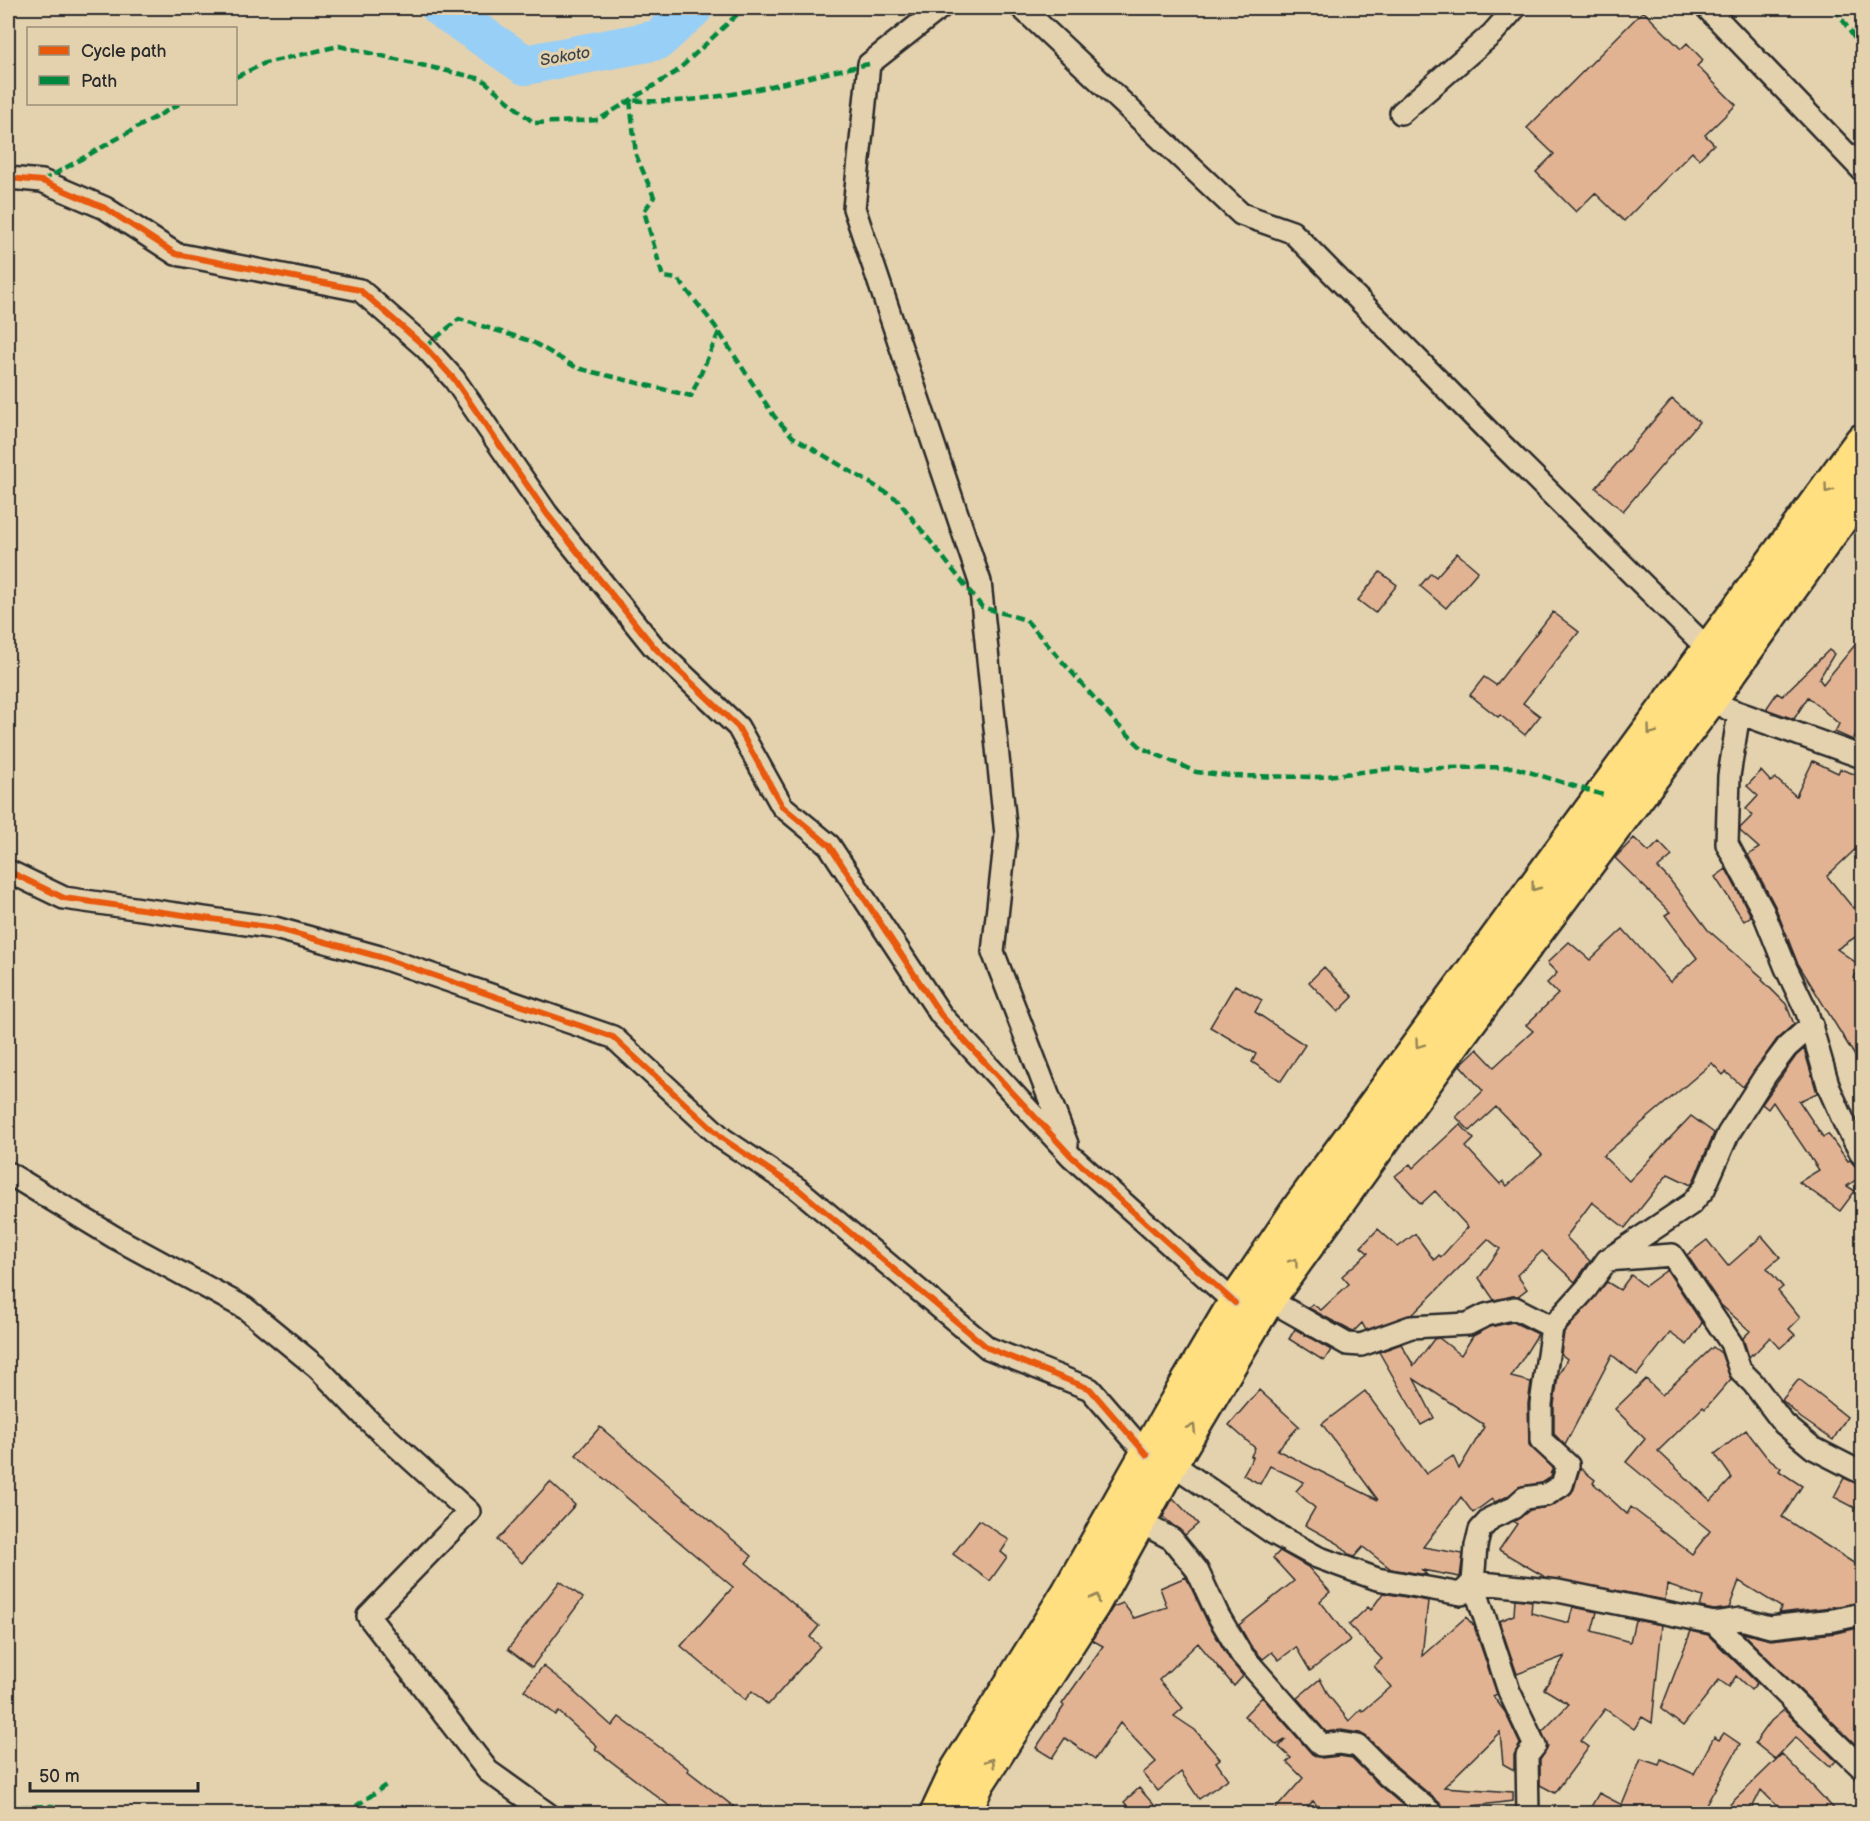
<svg xmlns="http://www.w3.org/2000/svg" width="1870" height="1821" font-family="'Balsamiq Sans',sans-serif">
<style>
.lines{fill:none;stroke-linecap:round;stroke-linejoin:round}
.river{stroke:#97cff6;stroke-width:40}
.building{fill:#e2b393;stroke:#2b2b2b;stroke-width:1.5}
.street-casing{stroke:#2b2b2b;stroke-width:26}
.primary-casing{stroke:#2b2b2b;stroke-width:38}
.street{stroke:#e4d2af;stroke-width:21}
.primary{stroke:#ffdf80;stroke-width:33}
.quiet{stroke:#00873e;stroke-width:4.5;stroke-dasharray:9 4.5;stroke-linecap:butt}
.cycleway-casing{stroke:#e4d2af;stroke-width:10}
.cycleway{stroke:#e8590c;stroke-width:6}
.oneway{stroke:#958556}
.labels{text-anchor:middle;dominant-baseline:central;stroke-width:6;stroke-linejoin:round;paint-order:stroke}
.water-label{font-size:16px;font-style:italic;fill:#3b4449;stroke:#e4d2af}
</style>
<rect width="100%" height="100%" fill="#e4d2af"/>
<filter id="ink" filterUnits="userSpaceOnUse"><feTurbulence type="fractalNoise" baseFrequency=".0167" numOctaves="2"/><feDisplacementMap in="SourceGraphic" scale="12" xChannelSelector="R" yChannelSelector="G"/><feConvolveMatrix kernelMatrix="1 2 1 2 8 2 1 2 1" color-interpolation-filters="sRGB"/></filter>
<g filter="url(#ink)">
<g class="lines">
<path class="river" d="M441 8 525 65 658 40 693 8"/>
</g>
<path class="building" d="M1643 11 1681 49 1687 43 1703 60 1697 66 1736 105 1705 135 1714 144 1699 159 1692 152 1624 221 1595 193 1576 212 1536 172 1554 154 1527 128Z
M1672 399 1699 422 1623 511 1596 488Z
M1457 553 1478 571 1446 608 1420 586 1431 573 1436 577Z
M1380 572 1397 585 1375 613 1358 600Z
M1553 612 1579 632 1523 703 1540 716 1525 735 1500 715 1498 717 1470 695 1484 677 1496 685Z
M1863 635V721L1853 740 1835 732 1839 724 1808 697 1794 719 1766 709 1777 693 1782 696 1829 650 1834 654 1819 679 1823 684Z
M1813 761 1838 773 1840 769 1863 777V787L1857 804 1863 809V842L1827 876 1853 908 1863 900V932L1837 949 1862 967 1854 977 1863 992V1069L1797 962 1775 906 1748 855 1759 848 1740 831V828L1753 815 1746 809 1758 796 1747 786 1761 771 1771 782 1775 778 1796 796Z
M1634 838 1649 852 1659 842 1672 856 1658 868 1670 880 1708 930 1763 978 1762 980 1786 1004 1794 1024 1777 1039 1743 1087 1726 1072 1723 1075 1712 1063 1603 1156 1629 1181 1691 1116 1714 1133 1693 1182 1691 1185 1668 1174 1625 1228 1592 1202 1566 1237 1590 1261 1575 1282 1542 1251 1517 1275 1527 1289 1518 1296 1494 1300 1479 1278 1500 1249 1488 1239 1413 1314 1366 1330 1362 1323 1353 1332 1309 1308 1312 1304 1321 1310 1349 1284 1342 1276 1368 1253 1361 1247 1378 1229 1398 1247 1415 1234 1434 1260 1439 1255 1441 1257 1468 1227 1435 1191 1421 1204 1395 1176 1410 1164 1413 1168 1460 1124 1474 1139 1466 1147 1500 1184 1503 1181 1507 1186 1542 1155 1496 1107 1470 1131 1456 1117 1483 1091 1460 1065 1477 1049 1494 1067 1533 1031 1526 1025 1558 994 1547 983 1557 973 1547 963 1569 942 1590 960 1623 929 1670 982 1697 958 1665 915 1670 912 1615 858Z
M1726 869 1751 916 1744 921 1715 877Z
M1324 967 1353 997 1338 1012 1309 982Z
M1235 985 1262 1000 1255 1012 1305 1045 1281 1081 1252 1062 1256 1054 1210 1027Z
M1804 1049 1817 1093 1799 1101 1823 1137 1828 1134 1848 1161 1850 1160 1855 1166 1863 1168V1175L1847 1186 1855 1191 1840 1211 1799 1182 1819 1170 1773 1102 1768 1109 1762 1104 1796 1056Z
M1762 1236 1780 1257 1767 1268 1783 1287 1778 1291 1800 1318 1789 1329 1795 1335 1780 1348 1770 1337 1753 1355 1752 1354 1749 1357 1743 1338 1750 1331 1721 1305 1687 1255 1707 1240 1728 1266Z
M1667 1270 1702 1323 1687 1345 1670 1333 1637 1375 1612 1355 1565 1445 1554 1434V1405L1558 1376 1567 1359 1561 1354 1564 1333 1607 1282 1620 1290 1631 1275 1645 1286Z
M1513 1322 1538 1334 1511 1377 1531 1382 1528 1404 1529 1445 1553 1468 1550 1474 1553 1471 1551 1477 1542 1483 1522 1486 1506 1497 1495 1502 1492 1499 1473 1513 1461 1497 1423 1547 1463 1554 1460 1577 1422 1570 1427 1575 1391 1569 1363 1547 1354 1557 1349 1555 1339 1544 1305 1525 1315 1508 1296 1491 1304 1482 1270 1466 1260 1484 1243 1475 1253 1457 1251 1456 1255 1448 1229 1425 1259 1390 1299 1426 1277 1450 1378 1500 1322 1424 1365 1391 1426 1474 1453 1456 1459 1469 1484 1427 1482 1426 1483 1424 1414 1379 1434 1418 1421 1425 1379 1352 1401 1344 1414 1366 1434 1339 1439 1338 1461 1355 1473 1336 1490 1327Z
M1295 1329 1331 1350 1324 1361 1289 1339Z
M1713 1347 1721 1353 1731 1379 1705 1409 1703 1407 1658 1451 1711 1501 1732 1478 1715 1454 1746 1430 1766 1456 1781 1468 1779 1471 1802 1486 1782 1517 1863 1569V1602L1832 1607 1779 1613 1781 1607 1739 1581 1729 1608 1714 1610 1700 1607 1703 1597 1667 1585 1665 1600 1545 1577 1499 1550 1517 1524 1514 1522 1530 1510 1552 1506 1569 1495 1574 1489 1580 1468 1595 1480 1593 1483 1627 1514 1631 1507 1692 1554 1710 1531 1626 1462 1645 1439 1615 1409 1646 1379 1662 1395Z
M1799 1379 1847 1417 1833 1440 1801 1418 1782 1400Z
M600 1427 752 1556 746 1563 819 1626 810 1637 820 1646 768 1705 752 1691 745 1700 681 1646 733 1587 576 1455Z
M1844 1478 1863 1486V1512L1834 1497Z
M550 1482 575 1505 522 1563 497 1540Z
M1173 1498 1198 1524 1185 1535 1163 1517Z
M979 1520 1009 1540 1001 1552 1007 1557 990 1581 953 1554Z
M1280 1551 1308 1567 1330 1592 1320 1601 1350 1640 1310 1671 1296 1647 1279 1660 1272 1652 1263 1659 1251 1646 1239 1625 1294 1581 1273 1558Z
M1186 1577 1207 1621 1230 1660 1243 1676 1234 1686 1198 1643 1159 1680 1183 1708 1174 1716 1195 1730 1220 1759 1216 1762 1228 1779 1199 1799 1181 1772 1158 1791 1143 1773 1156 1762 1120 1723 1095 1759 1065 1738 1052 1758 1036 1748 1064 1706 1062 1704 1103 1646 1092 1640 1113 1607 1123 1603 1134 1618 1167 1607 1160 1588Z
M560 1581 583 1598 532 1667 508 1649Z
M1383 1593 1428 1601 1422 1656 1466 1617 1474 1626 1497 1694 1493 1696 1505 1712 1520 1744 1514 1755V1770L1503 1764 1500 1732 1444 1787 1513 1792V1801L1472 1806 1483 1814H1445L1441 1804 1397 1767 1367 1737 1360 1733 1341 1730 1326 1732 1297 1698 1320 1679 1329 1696 1349 1721 1361 1709 1363 1711 1391 1687 1374 1666 1382 1659 1349 1625 1368 1607 1371 1610Z
M1515 1599 1532 1601 1531 1613 1569 1623 1573 1607 1597 1612 1592 1631 1630 1642 1635 1620 1662 1625 1652 1723 1642 1717 1634 1729 1605 1709 1581 1741 1589 1747 1555 1793 1540 1785V1760L1548 1747 1542 1732 1569 1704 1544 1689 1565 1656 1517 1674 1499 1621 1514 1615Z
M1863 1627V1736L1855 1744 1742 1633 1771 1640 1836 1633Z
M1691 1631 1708 1635 1757 1683 1751 1690 1736 1676 1729 1687 1719 1680 1683 1726 1661 1709Z
M543 1666 575 1691 574 1692 612 1726 619 1717 689 1769 688 1771 743 1814H680L595 1749 597 1746 559 1712 556 1715 524 1690Z
M1262 1697 1312 1754 1322 1758 1339 1756 1352 1758 1380 1786 1413 1814H1324L1313 1801 1302 1814H1271L1303 1778 1287 1762 1291 1758 1279 1747 1286 1739 1277 1745 1244 1716Z
M1784 1710 1836 1761 1830 1767 1796 1737 1775 1759 1755 1743 1771 1721Z
M1724 1733 1740 1744 1701 1814H1587L1599 1793 1622 1805 1641 1759 1659 1765 1661 1759 1694 1774 1714 1737 1719 1740Z
M1782 1754 1839 1814H1785L1761 1790 1749 1814H1720Z
M1139 1788 1162 1814H1134L1124 1802Z"/>
<g class="lines">
<defs>
<path id="street" d="M940 8 869 64 854 208 980 582 1006 835 993 952 1067 1144
M1022 8 1241 214 1292 232 1497 440 1710 651
M1707 8 1862 170
M1401 113 1492 34 1515 8
M8 178 42 181 105 208 176 254 360 290 425 347 454 379 547 514 654 647 738 727 782 806 829 845 941 1015 1071 1156 1235 1303
M1728 709 1862 757
M1739 713 1729 776 1727 844 1763 911 1786 968 1807 1012 1829 1088 1845 1124 1862 1155
M8 871 64 898 275 928 380 957 613 1037 723 1139 798 1189 988 1348 1090 1389 1147 1455
M8 1173 114 1237 245 1308 318 1368 369 1421 469 1512 368 1616 488 1771 548 1814
M1607 1260 1672 1255 1731 1343 1740 1370 1753 1383 1784 1424 1813 1448 1862 1473
M1268 1299 1347 1344 1361 1345 1411 1327 1468 1324 1486 1315 1515 1308 1552 1327
M1171 1463 1273 1533 1317 1557 1377 1579 1461 1594 1473 1582
M1138 1521 1172 1539 1197 1570 1218 1615 1241 1654 1321 1745 1339 1743 1358 1746 1388 1776 1433 1814
M1473 1582 1558 1591 1714 1623 1741 1619 1770 1627 1834 1620 1862 1614
M1714 1623C1764 1671 1812 1721 1862 1768
M1528 1814 1527 1756 1535 1746 1509 1691 1473 1582 1476 1546 1480 1530 1491 1518 1513 1508 1524 1498 1546 1495 1562 1485 1568 1465 1541 1440V1404L1552 1327 1586 1289 1607 1260 1691 1204 1704 1189 1728 1134 1765 1076 1787 1047 1812 1025"/>
<path id="primary" d="M937 1814 958 1769 1069 1592 1172 1410 1235 1303 1300 1207 1862 441
M963 1814 978 1782 1093 1604 1171 1463 1268 1299 1461 1032 1709 701 1862 489"/>
</defs>
<use href="#street" class="street-casing"/>
<use href="#primary" class="primary-casing"/>
<use href="#street" class="street"/>
<use href="#primary" class="primary"/>
<path class="quiet" d="M1835 8 1862 50
M869 64C790 79 710 108 630 100L636 155 654 197 644 211 663 277 678 279 715 326 774 416 793 437 897 499 982 607 1026 620 1117 724 1142 748 1196 772 1232 776 1319 777 1386 769 1513 767 1603 795
M236 77 265 63 339 46 482 79 534 123 598 120 676 72 744 8
M42 181 179 104
M425 347 459 319 531 341 577 368 691 396 719 332
M8 1390 9 1389
M8 1807 52 1806 70 1814
M345 1814 386 1785"/>
<defs>
<path id="cycleway" d="M8 178 42 181 105 208 176 254 360 290 425 347 454 379 547 514 654 647 738 727 782 806 829 845 941 1015 1071 1156 1235 1303
M8 871 64 898 275 928 380 957 613 1037 723 1139 798 1189 988 1348 1090 1389 1147 1455"/>
</defs>
<use href="#cycleway" class="cycleway-casing"/>
<use href="#cycleway" class="cycleway"/>
</g>
<defs><path id="oneway-chevron" d="M-2-3.5L2.5 0L-2 3.5" fill="none" stroke-width="1.6" stroke-linecap="round" stroke-linejoin="round" transform="scale(1.5)"/></defs>
<g class="oneway">
<use href="#oneway-chevron" transform="translate(1828 489) rotate(126)"/>
<use href="#oneway-chevron" transform="translate(1651 731) rotate(126)"/>
<use href="#oneway-chevron" transform="translate(1535 887) rotate(127)"/>
<use href="#oneway-chevron" transform="translate(1419 1044) rotate(126)"/>
<use href="#oneway-chevron" transform="translate(1294 1262) rotate(-55)"/>
<use href="#oneway-chevron" transform="translate(1192 1428) rotate(-58)"/>
<use href="#oneway-chevron" transform="translate(1096 1598) rotate(-61)"/>
<use href="#oneway-chevron" transform="translate(991 1762) rotate(-57)"/>
</g>
</g>
<g class="labels">
<g class="water-label">
<text transform="translate(565 57) rotate(-10)">Sokoto</text>
</g>
</g>
<rect width="1870" height="1821" fill="none" stroke="#e4d2af" stroke-width="30"/>
<rect x="15" y="15" width="1840" height="1791" fill="none" stroke="#2b2b2b" stroke-width="2" filter="url(#ink)"/>
<rect x="27" y="27" width="210" height="78" fill="#e4d2af" stroke="#9a8f7a" stroke-width="1.5"/>
<rect x="39" y="46" width="30" height="9" fill="#e8590c" stroke="#9a8f7a" stroke-width="1.5"/>
<text x="81" y="57" font-size="18" fill="#2b2b2b">Cycle path</text>
<rect x="39" y="76" width="30" height="9" fill="#00873e" stroke="#9a8f7a" stroke-width="1.5"/>
<text x="81" y="87" font-size="18" fill="#2b2b2b">Path</text>
<path d="M30 1782v9h168v-9" fill="none" stroke="#2b2b2b" stroke-width="3"/>
<text x="39" y="1782" font-size="18" fill="#2b2b2b" stroke="#e4d2af" stroke-width="4.5" paint-order="stroke">50 m</text>
</svg>
